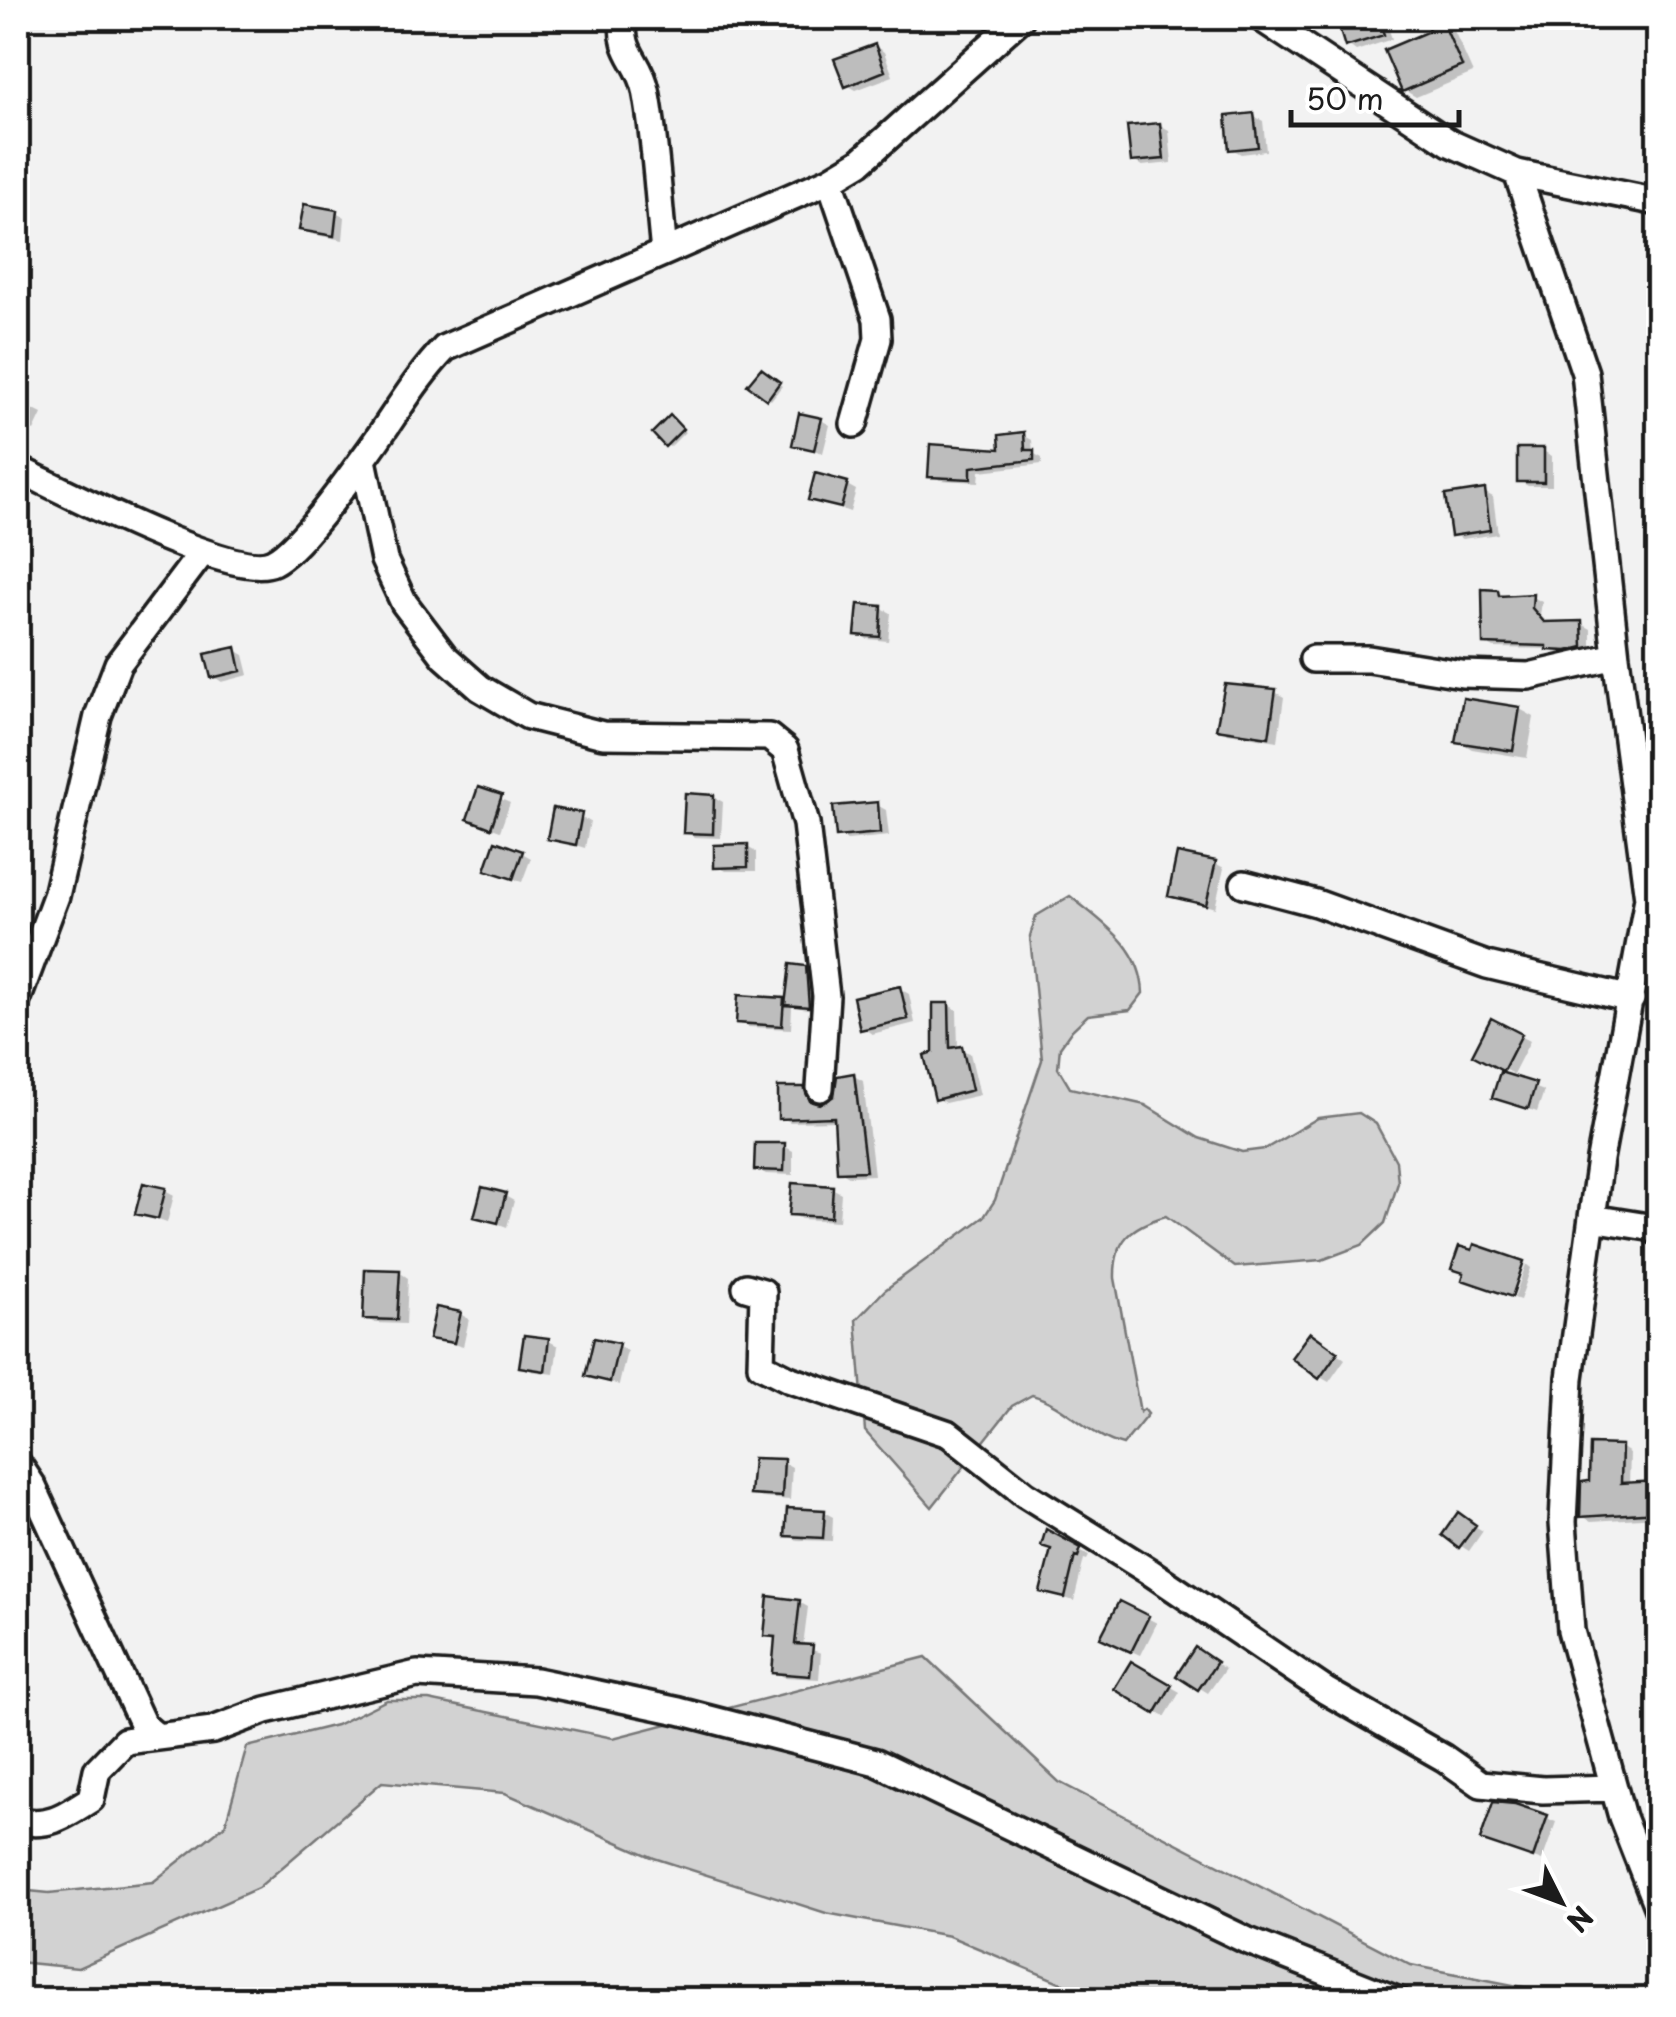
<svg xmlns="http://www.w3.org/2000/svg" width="1676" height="2017" font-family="'Playpen Sans',sans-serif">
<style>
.green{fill:#d2d2d2;stroke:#777;stroke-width:2.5}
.shadow{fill:#0003}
.building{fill:#bdbdbd;stroke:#1c1c1c;stroke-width:2.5}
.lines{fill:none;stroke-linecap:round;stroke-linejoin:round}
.street-casing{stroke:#1c1c1c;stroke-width:32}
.street{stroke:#fff;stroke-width:25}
</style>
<rect width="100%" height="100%" fill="#f2f2f2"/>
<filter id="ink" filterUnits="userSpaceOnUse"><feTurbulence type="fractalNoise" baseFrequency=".01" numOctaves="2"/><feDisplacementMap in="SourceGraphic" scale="20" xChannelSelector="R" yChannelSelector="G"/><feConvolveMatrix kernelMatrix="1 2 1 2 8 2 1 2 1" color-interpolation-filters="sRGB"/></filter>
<g filter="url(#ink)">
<path class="green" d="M1070 896C1104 924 1141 946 1143 993L1130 1010 1088 1015 1072 1030 1060 1047 1058 1068 1070 1088 1145 1105 1199 1138 1242 1152 1265 1149 1318 1118 1359 1113 1376 1124 1396 1161 1398 1183 1385 1223 1362 1245 1322 1260 1235 1267 1166 1216C1131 1226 1114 1240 1115 1278L1140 1412 1144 1409 1148 1414 1123 1445C1088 1436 1067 1405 1032 1395L1012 1406 932 1507 865 1431 856 1320 885 1290 984 1217 995 1200 1042 1060 1030 936 1036 916Z
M926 1657 1059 1782 1411 1965 1533 1989 1552 1999H1100L949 1936 826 1913 654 1858 505 1793 382 1782 258 1888 78 1968 18 1962V1890L49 1893 153 1882 225 1825 247 1747 336 1725 387 1700H429L613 1738Z"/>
<path class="shadow" d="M1339 18H1385L1392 39 1356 51 1348 45Z
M1428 18H1469L1470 21 1452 26 1473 73 1416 97 1404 90 1432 33Z
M875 46 884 52 893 76 856 90 847 85Z
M1254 116 1263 121 1266 151 1241 154 1232 149Z
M1160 125 1169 130 1172 163 1142 166 1133 161Z
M336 212 345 217 343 240 311 234 302 229Z
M762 371 782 386 771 400 751 384Z
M18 402 42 414 34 431 18 424Z
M821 420 830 425 823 453 794 444Z
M673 421 685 432 670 447 666 445Z
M1023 435 1032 440 1033 453 1042 458V464L980 471 979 482 940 480 931 475 1003 451Z
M1543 451 1552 456V486H1528L1519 481Z
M847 485 856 490 850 512 810 498Z
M1484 492 1493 497 1498 534 1462 539 1453 534Z
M1498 592 1508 598 1533 597 1542 602 1540 615 1549 624H1582L1591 629V651L1559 653 1552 649 1494 648 1485 643Z
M882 608 891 613 888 641 867 639 858 634Z
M235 650 244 655 249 675 222 682 213 676Z
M1275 692 1284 697 1278 741 1228 733 1219 728Z
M1520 709 1534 717 1527 758 1472 749 1458 741Z
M480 790 510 803 500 831 479 823Z
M714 797 723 802 721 838 694 837 685 831Z
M877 805 886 810 889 836 847 840 838 835Z
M555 811 590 821 585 848 549 837Z
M747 847 756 852V871H726L717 866Z
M522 853 531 858 522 882 497 874Z
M1215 863 1224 868 1215 908 1170 895Z
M805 968 815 974 817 1011 792 1006 791 1029 748 1027 739 1022 784 1000 788 1003Z
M900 989 909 994 915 1023 872 1034 863 1028Z
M949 1005 957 1010 958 1049 970 1053 980 1095 945 1103 937 1098 935 1054Z
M1492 1021 1530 1041 1513 1074 1475 1054Z
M1502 1075 1544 1091 1537 1112 1495 1097Z
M854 1076 863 1081 874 1175 849 1176 840 1171 837 1121 790 1122 781 1117 803 1089 813 1095 818 1106 836 1098Z
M784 1146 793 1151V1175L766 1174 757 1169Z
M832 1188 841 1193 839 1221 801 1219 792 1214Z
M165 1190 174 1195 167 1223 138 1213Z
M505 1196 514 1201 507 1227 477 1216Z
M1526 1264 1531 1268 1520 1300 1514 1298Z
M399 1272 408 1278 406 1324 375 1323 366 1318Z
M460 1314 469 1319 463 1347 432 1338Z
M1320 1340 1345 1359 1329 1382 1320 1377Z
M549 1341 558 1346 554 1374 531 1371 522 1366Z
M618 1346 627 1351 619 1385 588 1375Z
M1621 1447 1630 1453 1629 1485 1658 1483V1517L1591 1521 1582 1516 1592 1484Z
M783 1462 792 1467 790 1500 762 1498 753 1493Z
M824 1512 833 1517 832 1541 797 1540 788 1534Z
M1458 1516 1483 1531 1469 1551 1461 1546Z
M1048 1533 1089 1556 1087 1560 1084 1559 1074 1601 1043 1591 1053 1550Z
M799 1602 808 1607 803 1647 821 1653 819 1679 784 1677 775 1672V1640L766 1634Z
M1120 1604 1157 1623 1141 1655 1112 1642Z
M1195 1650 1225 1669 1208 1693 1179 1675Z
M1132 1664 1180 1692 1165 1717 1117 1688Z
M1514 1806 1556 1822 1542 1861 1483 1839Z"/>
<path class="building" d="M1336 18H1379L1384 35 1345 47Z
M1426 18H1441L1462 66 1402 92 1384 50 1429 31Z
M875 44 885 71 845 87 834 59Z
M1254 113 1258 147 1229 150 1226 116Z
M1160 123 1164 159 1131 162 1127 126Z
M304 204 337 210 334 236 299 230Z
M761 368 780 382 767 400 747 385Z
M799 413 822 418 814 450 792 445Z
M670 415 683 429 665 447 652 433Z
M1024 432 1025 450H1034V460L971 467V479L928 477 930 444 1000 449 999 435Z
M1517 448H1544V482H1517Z
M815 473 848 482 841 508 808 500Z
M1485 489 1490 530 1451 536 1445 495Z
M1482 589 1498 590 1499 596 1533 594 1532 608 1544 622 1582 621 1583 647 1567 651 1547 650V646L1483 644Z
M858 604 882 606 880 637 855 635Z
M236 647 241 671 211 678 205 654Z
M1225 684 1276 689 1269 737 1216 729Z
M1463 698 1520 707 1513 751 1455 742Z
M478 787 502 795 491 828 467 819Z
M685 793 714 795 713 834 683 833Z
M878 802 880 833 836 837 833 806Z
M553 808 582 813 576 845 547 839Z
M495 841 523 851 513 879 485 870Z
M748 844V867L714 868V845Z
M1177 853 1216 861 1206 905 1168 896Z
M790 964 806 966 809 1007 785 1005Z
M900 986 908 1019 860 1030 853 997Z
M738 995 784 998 782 1026 736 1023Z
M933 1003H949L950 1048 962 1046 972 1090 935 1100 924 1055 933 1052Z
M1491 1018 1522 1034 1503 1071 1472 1055Z
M1500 1072 1536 1083 1528 1109 1492 1098Z
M854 1073 866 1171 837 1172 834 1117 778 1119V1087H804L810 1101 820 1104 834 1096 837 1076Z
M755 1143H785L784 1171 754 1170Z
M143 1183 166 1188 158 1219 135 1214Z
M792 1183 833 1186 831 1217 789 1215Z
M482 1187 506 1193 498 1223 474 1217Z
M1474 1244 1524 1261 1512 1297 1462 1280 1464 1273 1451 1269 1459 1246 1472 1250Z
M365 1269 400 1270 397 1320 363 1319Z
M436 1307 461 1312 454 1343 429 1339Z
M1310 1332 1338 1352 1319 1379 1291 1358Z
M524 1335 549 1338 545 1371 519 1367Z
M594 1338 619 1343 610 1382 585 1376Z
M1590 1444 1622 1445 1621 1483 1658 1481V1512L1580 1517 1581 1482 1589 1481Z
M753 1458 784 1459 782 1497 750 1495Z
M787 1508 825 1510 823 1538 785 1536Z
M1458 1512 1476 1525 1459 1548 1442 1535Z
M1046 1529 1081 1548 1078 1557 1075 1556 1065 1598 1040 1592 1051 1549 1041 1546Z
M768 1596 800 1600 795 1644 813 1645 810 1676 772 1673 775 1637 764 1636Z
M1119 1601 1149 1616 1131 1652 1100 1638Z
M1195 1647 1217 1662 1198 1690 1176 1676Z
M1131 1661 1172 1685 1155 1714 1114 1689Z
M1493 1802 1515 1804 1548 1815 1533 1858 1480 1840Z"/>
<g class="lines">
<defs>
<path id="street" d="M624 18C619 53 640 60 646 90 656 142 658 199 664 252
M1261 18 1450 143 1517 173 1658 202
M1517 173 1585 373 1616 656 1648 898 1600 1159 1570 1378 1563 1522 1571 1631 1622 1817 1658 1909
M830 180 877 319 878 339 854 424
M363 460 384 560 404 603 445 657 480 688 528 716 603 735 769 737 785 750 806 824 826 996 820 1088
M18 469C61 489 235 581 273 562 298 550 345 484 363 459 391 422 413 381 445 348L830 180 860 162 1021 18
M1313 659H1369L1462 674 1529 676 1616 656
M1244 884 1316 903 1487 965 1631 999
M18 998 56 896 98 716 118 664 201 554
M1592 1218 1648 1227 1658 1232
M746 1287 763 1292 761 1365 791 1380 949 1434 1025 1494 1150 1572 1326 1691 1444 1758 1481 1784 1543 1790 1614 1788
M18 1464 32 1485 143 1725 155 1735
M18 1820C47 1829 66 1815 91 1799L97 1770 125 1741 213 1730 266 1710 417 1674 536 1681 679 1711 876 1762 1246 1940 1397 2000"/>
</defs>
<use href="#street" class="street-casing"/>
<use href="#street" class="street"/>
</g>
</g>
<rect width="1676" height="2017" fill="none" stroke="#fff" stroke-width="60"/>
<rect x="30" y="30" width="1616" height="1957" fill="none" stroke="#1c1c1c" stroke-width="4" filter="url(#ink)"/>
<g transform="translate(1561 1902) rotate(132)" stroke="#ffffff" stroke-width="8" paint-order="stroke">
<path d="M0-8L18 38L0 25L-18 38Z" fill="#1c1c1c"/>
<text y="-15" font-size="28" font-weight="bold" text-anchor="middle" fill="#1c1c1c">N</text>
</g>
<path d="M1291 110v15h168v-15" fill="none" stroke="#1c1c1c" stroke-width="5"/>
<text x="1306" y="110" font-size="30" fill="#1c1c1c" stroke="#ffffff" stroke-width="8" paint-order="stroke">50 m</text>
</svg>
